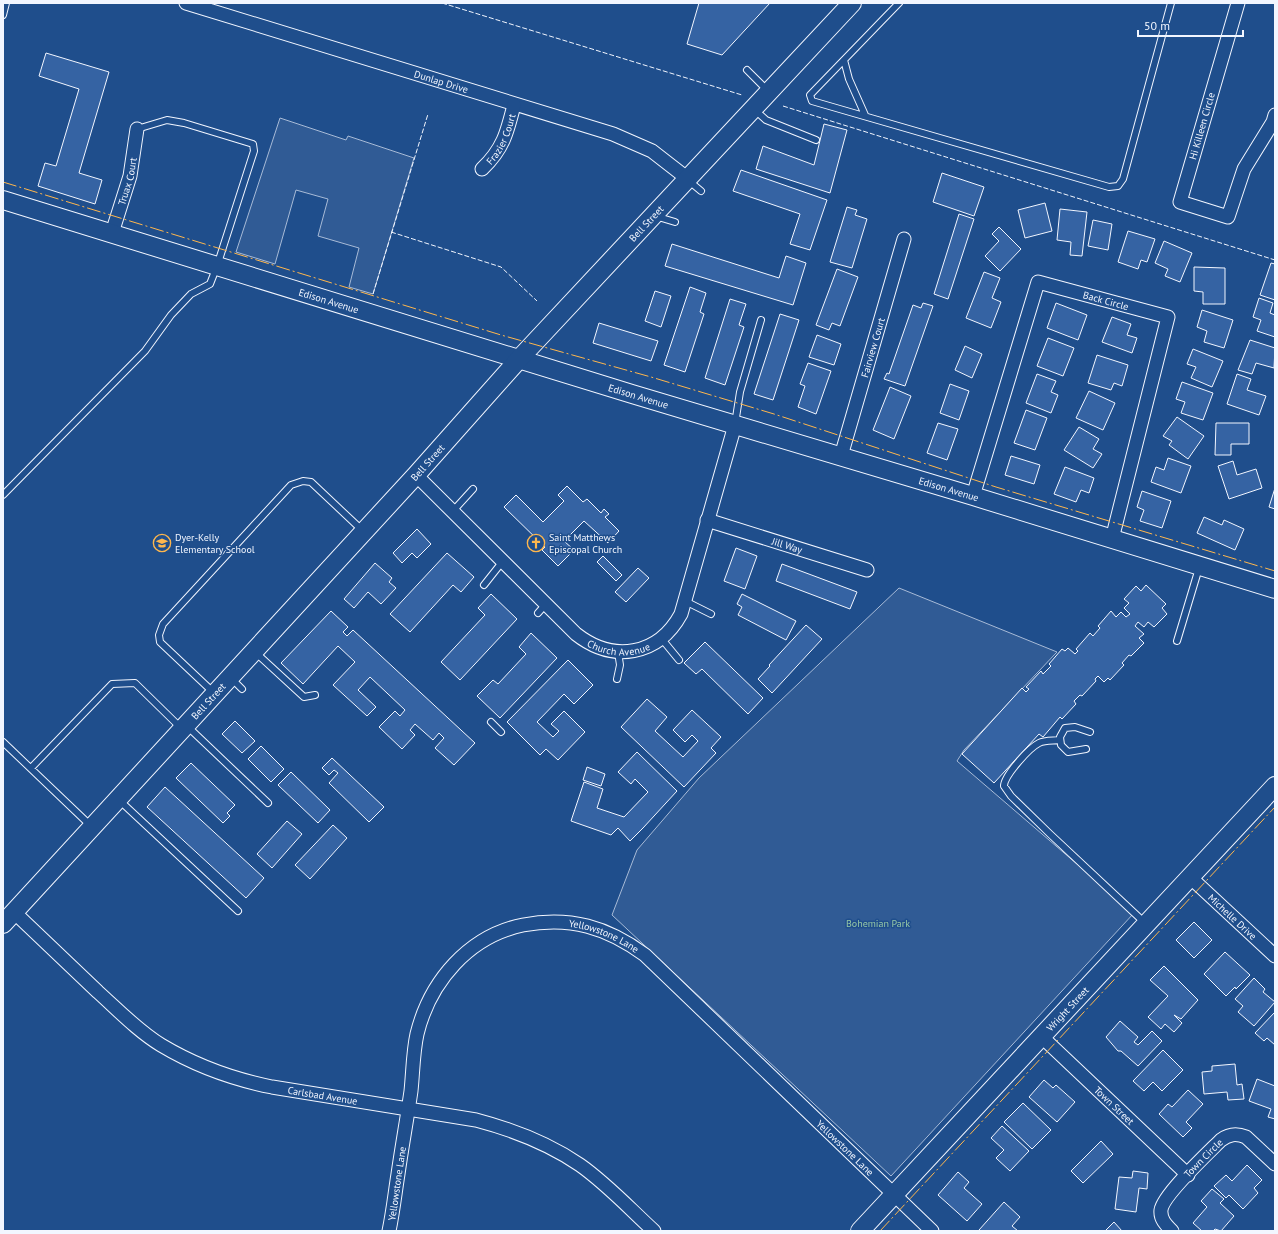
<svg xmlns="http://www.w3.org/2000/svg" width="1278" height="1234" font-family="'PT Sans',sans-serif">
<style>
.built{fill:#305b95;stroke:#a8bbd7}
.building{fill:#3563a3;stroke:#f2f6ff}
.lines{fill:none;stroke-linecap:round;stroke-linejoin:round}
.lane-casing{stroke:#f2f6ff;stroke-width:8}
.street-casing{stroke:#f2f6ff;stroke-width:15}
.secondary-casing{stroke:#f2f6ff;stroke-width:20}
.lane{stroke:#1f4e8c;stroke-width:6}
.street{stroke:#1f4e8c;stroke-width:13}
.secondary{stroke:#1f4e8c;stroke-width:18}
.fence{stroke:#f2f6ff;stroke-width:1;stroke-dasharray:5 2;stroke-linecap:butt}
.power{stroke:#ffb74d;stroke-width:1;stroke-dasharray:14 3 2 3;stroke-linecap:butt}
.labels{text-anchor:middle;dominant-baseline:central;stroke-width:3;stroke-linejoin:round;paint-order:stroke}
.street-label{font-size:10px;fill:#f2f6ff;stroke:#1f4e8c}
.poi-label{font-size:10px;fill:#f2f6ff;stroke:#1f4e8c;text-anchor:start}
.park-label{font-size:10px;fill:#97c8a6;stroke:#1f4e8c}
</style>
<rect width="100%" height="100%" fill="#1f4e8c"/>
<path class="built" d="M280 118 346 140 348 136 414 158 373 294 349 287 359 248 318 236 328 199 296 190 275 264 236 252Z
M899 588 1057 652 964 750 957 761 1134 913 891 1176 612 915 637 850 699 778Z"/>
<path class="building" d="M699 3H770L722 55 687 44Z
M46 53 109 72 79 173 102 180 95 204 38 186 45 163 56 166 79 89 39 76Z
M824 124 847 130 830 193 756 169 763 146 814 165Z
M741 170 827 200 810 250 790 244 800 214 733 191Z
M942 173 984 187 974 216 933 202Z
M1045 203 1052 231 1025 238 1018 210Z
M847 207 857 210 855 215 867 219 852 268 830 262Z
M1060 209 1087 212 1082 256 1070 255 1071 242 1057 240Z
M959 214 974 219 948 299 934 294Z
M1093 220 1112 224 1108 250 1088 246Z
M999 227 1021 249 1000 271 985 256 999 241 992 234Z
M1128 231 1155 239 1147 262 1141 260 1138 269 1118 262Z
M1164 241 1192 253 1180 282 1165 276 1168 269 1155 263Z
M672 244 779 278 786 256 806 263 793 305 665 266Z
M1271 263 1275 264V300L1260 295Z
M1194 267 1225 268V304H1203V292L1194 291Z
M837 269 858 277 840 326 832 323 829 330 816 325Z
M984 272 1000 278 992 298 1001 302 991 328 966 318Z
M690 287 706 293 700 312 704 314 685 372 664 365Z
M655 291 671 296 661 327 645 321Z
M1259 298 1273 303 1270 313 1275 315V337L1257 331 1261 320 1253 317Z
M730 299 746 304 739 325 744 327 725 385 705 378Z
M923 303 933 306 905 386 884 379 887 373 889 374 913 305 921 308Z
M1056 303 1087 315 1078 340 1047 328Z
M1202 310 1233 320 1224 348 1204 342 1207 331 1197 327Z
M780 314 799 320 773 400 754 394Z
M1112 317 1131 324 1127 335 1137 338 1132 353 1102 342Z
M599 323 658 341 651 361 593 343Z
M817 335 841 344 834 365 809 357Z
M1048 338 1074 348 1063 376 1037 366Z
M1250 340 1275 348 1274 368 1256 363 1252 374 1238 370Z
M965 346 982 354 972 378 955 370Z
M1193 349 1223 361 1212 387 1191 378 1196 367 1187 364Z
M1097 355 1128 365 1122 386 1114 383 1111 390 1088 383Z
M808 363 831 371 816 414 798 407 805 386 800 384Z
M1037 374 1056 381 1051 392 1058 395 1051 413 1026 403Z
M1237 374 1251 379 1247 390 1266 396 1259 415 1227 404Z
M1182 382 1213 393 1203 420 1181 413 1185 402 1176 399Z
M950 384 969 391 959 420 940 413Z
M890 387 911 396 894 439 873 430Z
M1089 391 1115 403 1103 430 1076 418Z
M1026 410 1047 418 1035 450 1014 443Z
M1177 417 1204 436 1188 459 1169 445 1172 441 1163 436Z
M938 423 958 429 947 460 927 453Z
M1216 423H1249V444H1231V455H1215Z
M1079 427 1099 439 1093 449 1102 454 1093 468 1064 450Z
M1011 456 1040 465 1034 484 1005 475Z
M1168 458 1191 466 1181 493 1151 482 1156 467 1164 470Z
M1233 461 1237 475 1256 469 1262 488 1229 499 1218 466Z
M1065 467 1094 478 1089 493 1081 490 1076 502 1054 494Z
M567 486 583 502 587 499 601 513 604 509 609 514 605 517 619 531 608 543 584 521 564 541 574 550 558 566 542 550 545 547 504 507 516 495 543 522 564 501 558 495Z
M1275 488V509L1269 507Z
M1142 491 1171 501 1162 528 1140 521 1144 510 1137 507Z
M1204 517 1222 525 1224 520 1244 529 1235 550 1197 533Z
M417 529 431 544 417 558 412 553 402 563 393 553Z
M736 548 757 556 745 589 724 581Z
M447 553 474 577 461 592 453 585 410 632 390 614Z
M603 556 622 575 616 581 597 562Z
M375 563 392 578 389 582 396 588 381 604 368 592 354 608 344 599Z
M782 564 857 592 850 609 776 581Z
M638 568 649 578 626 602 615 592Z
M1146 585 1166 604 1162 608 1167 614 1154 627 1148 622 1144 627 1138 622 1135 626 1144 634 1139 638 1144 643 1131 656 1129 655 1122 663 1124 665 1110 680 1108 678 1104 682 1098 676 1095 679 1096 681 1082 696 1080 695 1074 701 1076 704 1062 719 1060 717 1043 737 1039 734 994 783 962 754 1022 688 1026 692 1029 689 1026 687 1041 671 1043 674 1051 666 1049 664 1062 649 1065 651 1068 648 1075 654 1078 651 1076 649 1090 633 1093 636 1100 628 1098 626 1111 611 1116 617 1121 612 1126 617 1130 614 1124 608 1129 603 1124 599 1136 586 1141 591Z
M491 594 517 619 460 680 441 662 485 615 478 608Z
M742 594 796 621 786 640 738 615 742 607 737 604Z
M331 611 348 627 343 632 347 636 353 630 475 743 454 765 435 748 444 738 439 733 433 740 415 724 410 730 415 735 402 749 379 727 395 711 400 716 405 710 370 677 358 690 376 707 367 716 333 685 355 662 338 646 303 684 281 663Z
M806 625 822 639 772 693 758 679 770 666 769 665Z
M531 633 557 658 500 718 477 696 493 680 498 684 526 654 519 647Z
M705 642 763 698 748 714 702 669 696 674 684 663Z
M568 660 593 685 574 704 564 694 537 722 553 737 559 731 551 724 564 711 585 732 558 760 546 749 540 755 507 722Z
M647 699 667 717 655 731 683 757 698 741 692 735 685 742 673 730 692 710 721 737 711 748 716 753 684 787 621 727Z
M235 721 255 741 242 753 222 734Z
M261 746 284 769 271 782 248 759Z
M637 752 677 791 643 828 630 841 618 828 611 835 571 821 584 782 603 789 597 808 624 817 648 792 635 779 631 784 618 772Z
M332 758 384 807 369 822 329 783 338 773 334 770 329 775 322 768Z
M191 763 235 805 227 813 230 816 223 823 176 778Z
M587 767 605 774 601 786 583 780Z
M291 772 330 810 318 823 278 785Z
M165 787 264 878 246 898 147 807Z
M287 821 302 834 272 868 257 854Z
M333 825 347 838 310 879 295 865Z
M1194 922 1212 940 1194 958 1176 940Z
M1225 952 1250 975 1236 989 1235 987 1226 996 1204 974Z
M1164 966 1198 1000 1181 1019 1174 1015 1182 1023 1174 1032 1165 1024 1161 1029 1148 1017 1168 996 1150 980Z
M1254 978 1265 989 1263 992 1275 1002 1254 1026 1238 1012 1243 1006 1235 999Z
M1275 1012V1045L1267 1038 1264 1041 1255 1033Z
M1120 1021 1138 1037 1134 1042 1138 1045 1152 1031 1162 1041 1138 1066 1121 1051H1118L1106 1037Z
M1163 1050 1183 1070 1162 1091 1153 1082 1144 1091 1133 1081Z
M1235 1064 1237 1085 1242 1084 1244 1099 1228 1100 1227 1092 1204 1094 1202 1072 1212 1071V1066Z
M1257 1079 1275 1086V1119L1268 1117 1271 1109 1249 1101Z
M1044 1080 1053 1088 1056 1085 1075 1102 1057 1122 1029 1097Z
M1188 1090 1203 1104 1186 1122 1192 1128 1183 1137 1159 1114 1168 1104 1172 1107Z
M1023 1103 1051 1130 1032 1149 1004 1122Z
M1002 1126 1029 1151 1010 1171 996 1158 1004 1150 991 1138Z
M1101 1141 1113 1154 1083 1183 1071 1171Z
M1247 1165 1262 1180 1254 1188 1258 1193 1243 1209 1229 1195 1226 1198 1214 1186 1226 1175 1232 1181Z
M1133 1171 1148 1173 1147 1189 1139 1188 1136 1212 1115 1209 1119 1177 1132 1178Z
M958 1172 969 1182 964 1188 982 1204 967 1221 938 1195Z
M1212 1189 1224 1199 1220 1203 1234 1216 1221 1231 1215 1229 1213 1231H1202L1193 1223 1207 1207 1201 1201Z
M1004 1202 1020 1217 1012 1226 1018 1231H980L979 1230Z
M1114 1222 1122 1231H1105Z"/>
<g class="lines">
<defs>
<path id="lane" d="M899 3 810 95 812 101 1109 187 1118 186 1123 179 1171 3
M3 15 6 3
M844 60 849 79 865 115
M747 70 768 91
M755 110 766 120 816 140
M689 181 701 191
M655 216 675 222
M735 424 740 392 761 320
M3 495 145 351 171 315 191 294 210 284 217 266 254 151 253 144 184 123 167 120 137 129
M453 511 473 489
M484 585 503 561
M685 601 711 614
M538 613 546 604
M661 638 679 660
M1177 641 1199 568
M255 652 304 697 315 695
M231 678 242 689
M617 679 620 665 618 652
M213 692 160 642 159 635 163 624 291 485 303 481 311 482 363 531
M491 722 501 732
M187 726 268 803
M1060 740C1054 741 1045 740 1039 743 1029 748 1004 776 1004 786L1011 796 1050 834 1145 923
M3 742 91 826
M1086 749 1068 752 1061 745 1060 737 1065 728 1075 727 1090 732
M31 768 112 684 135 683 181 728
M119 800 238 911"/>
<g id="street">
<path id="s1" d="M186 3 613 134 652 151 688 179"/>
<path d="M1238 3 1180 202 1228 217 1244 169 1273 122 1275 115"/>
<path id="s2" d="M482 169C503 149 507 133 514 105"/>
<path id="s3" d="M112 233 130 176 137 129"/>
<path id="s4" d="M841 456 904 239"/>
<path id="s5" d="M416 475 576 634C613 663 658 656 681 614L735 425"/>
<path id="s6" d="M973 496 1038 282 1168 317 1112 539"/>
<path id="s7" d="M707 520 867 570"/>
<path id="s8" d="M1190 877 1275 956"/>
<path id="s9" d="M14 912C42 939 70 965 98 992 118 1010 138 1031 161 1045 196 1066 232 1079 272 1087L476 1120C514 1130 548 1143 580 1165 607 1184 630 1209 654 1231"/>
<path id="s10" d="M1041 1036 1188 1175"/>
<path id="s11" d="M389 1231C393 1212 395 1193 398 1174 402 1146 407 1119 411 1091 413 1072 413 1052 417 1034 430 981 469 936 523 925 570 916 607 927 645 955L932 1231"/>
<path id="s12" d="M1172 1231C1166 1225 1160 1219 1161 1210 1163 1195 1208 1153 1221 1140 1229 1134 1236 1133 1246 1137L1275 1164"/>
</g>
<g id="secondary">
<path id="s13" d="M3 200 632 394 973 496 1275 589"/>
<path id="s14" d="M3 924 416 475 520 358 852 3"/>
<path id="s15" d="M860 1231 1275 786"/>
</g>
</defs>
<use href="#lane" class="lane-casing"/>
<use href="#street" class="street-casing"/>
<use href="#secondary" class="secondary-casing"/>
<use href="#lane" class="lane"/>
<use href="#street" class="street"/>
<use href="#secondary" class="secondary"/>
<path class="fence" d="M442 3 742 95
M783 106 1275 260
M391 232 501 267 537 301
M373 294 428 114"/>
<path class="power" d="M3 182 501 335 651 377 774 414 996 487 1275 571
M880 1231 1275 807"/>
</g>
<defs>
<symbol id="school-ring" viewBox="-11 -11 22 22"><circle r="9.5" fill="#1f4e8c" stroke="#ffb74d" stroke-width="1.5"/><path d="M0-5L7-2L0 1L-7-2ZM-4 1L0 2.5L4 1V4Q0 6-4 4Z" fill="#ffb74d"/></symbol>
<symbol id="church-ring" viewBox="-11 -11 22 22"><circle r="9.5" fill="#1f4e8c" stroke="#ffb74d" stroke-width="1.5"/><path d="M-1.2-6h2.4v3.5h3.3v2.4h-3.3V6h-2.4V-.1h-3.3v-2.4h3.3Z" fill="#ffb74d"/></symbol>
</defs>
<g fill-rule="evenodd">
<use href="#school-ring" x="152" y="533" width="20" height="20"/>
<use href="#church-ring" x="526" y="533" width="20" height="20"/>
</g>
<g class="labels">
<g class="street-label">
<text stroke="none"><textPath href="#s1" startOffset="267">Dunlap Drive</textPath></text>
<text transform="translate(1202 126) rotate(-74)">Hi Killeen Circle</text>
<text stroke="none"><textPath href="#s2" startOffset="36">Frazier Court</textPath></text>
<text stroke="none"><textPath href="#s3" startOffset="54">Truax Court</textPath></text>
<text stroke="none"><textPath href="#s14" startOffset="951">Bell Street</textPath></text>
<text stroke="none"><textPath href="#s13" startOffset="341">Edison Avenue</textPath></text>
<text stroke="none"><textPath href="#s6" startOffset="294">Back Circle</textPath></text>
<text stroke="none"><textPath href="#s4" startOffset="113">Fairview Court</textPath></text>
<text stroke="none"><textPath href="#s13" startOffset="665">Edison Avenue</textPath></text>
<text stroke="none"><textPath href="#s14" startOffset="627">Bell Street</textPath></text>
<text stroke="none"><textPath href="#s13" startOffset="989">Edison Avenue</textPath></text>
<text stroke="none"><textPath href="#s7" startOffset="84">Jill Way</textPath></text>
<text stroke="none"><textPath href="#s5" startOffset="272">Church Avenue</textPath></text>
<text stroke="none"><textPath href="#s14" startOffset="303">Bell Street</textPath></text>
<text stroke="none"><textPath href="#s8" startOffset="58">Michelle Drive</textPath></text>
<text stroke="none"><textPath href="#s11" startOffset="443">Yellowstone Lane</textPath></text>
<text stroke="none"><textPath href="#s15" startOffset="304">Wright Street</textPath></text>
<text stroke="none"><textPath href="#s9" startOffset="369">Carlsbad Avenue</textPath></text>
<text stroke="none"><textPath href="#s10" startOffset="101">Town Street</textPath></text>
<text stroke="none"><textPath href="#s11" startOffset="767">Yellowstone Lane</textPath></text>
<text stroke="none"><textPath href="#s12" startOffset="92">Town Circle</textPath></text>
<text stroke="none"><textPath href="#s11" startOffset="48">Yellowstone Lane</textPath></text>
</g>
<g class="poi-label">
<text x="175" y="537">Dyer-Kelly<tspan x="175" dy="12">Elementary School</tspan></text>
<text x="549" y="537">Saint Matthews<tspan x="549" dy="12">Episcopal Church</tspan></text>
</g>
<g class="park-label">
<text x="878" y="923">Bohemian Park</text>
</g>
</g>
<rect width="1278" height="1234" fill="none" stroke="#f2f6ff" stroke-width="8"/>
<path d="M1138 30v6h105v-6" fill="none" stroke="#f2f6ff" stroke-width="2"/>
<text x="1144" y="30" font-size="12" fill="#f2f6ff" stroke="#1f4e8c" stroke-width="3" paint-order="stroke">50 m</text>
</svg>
